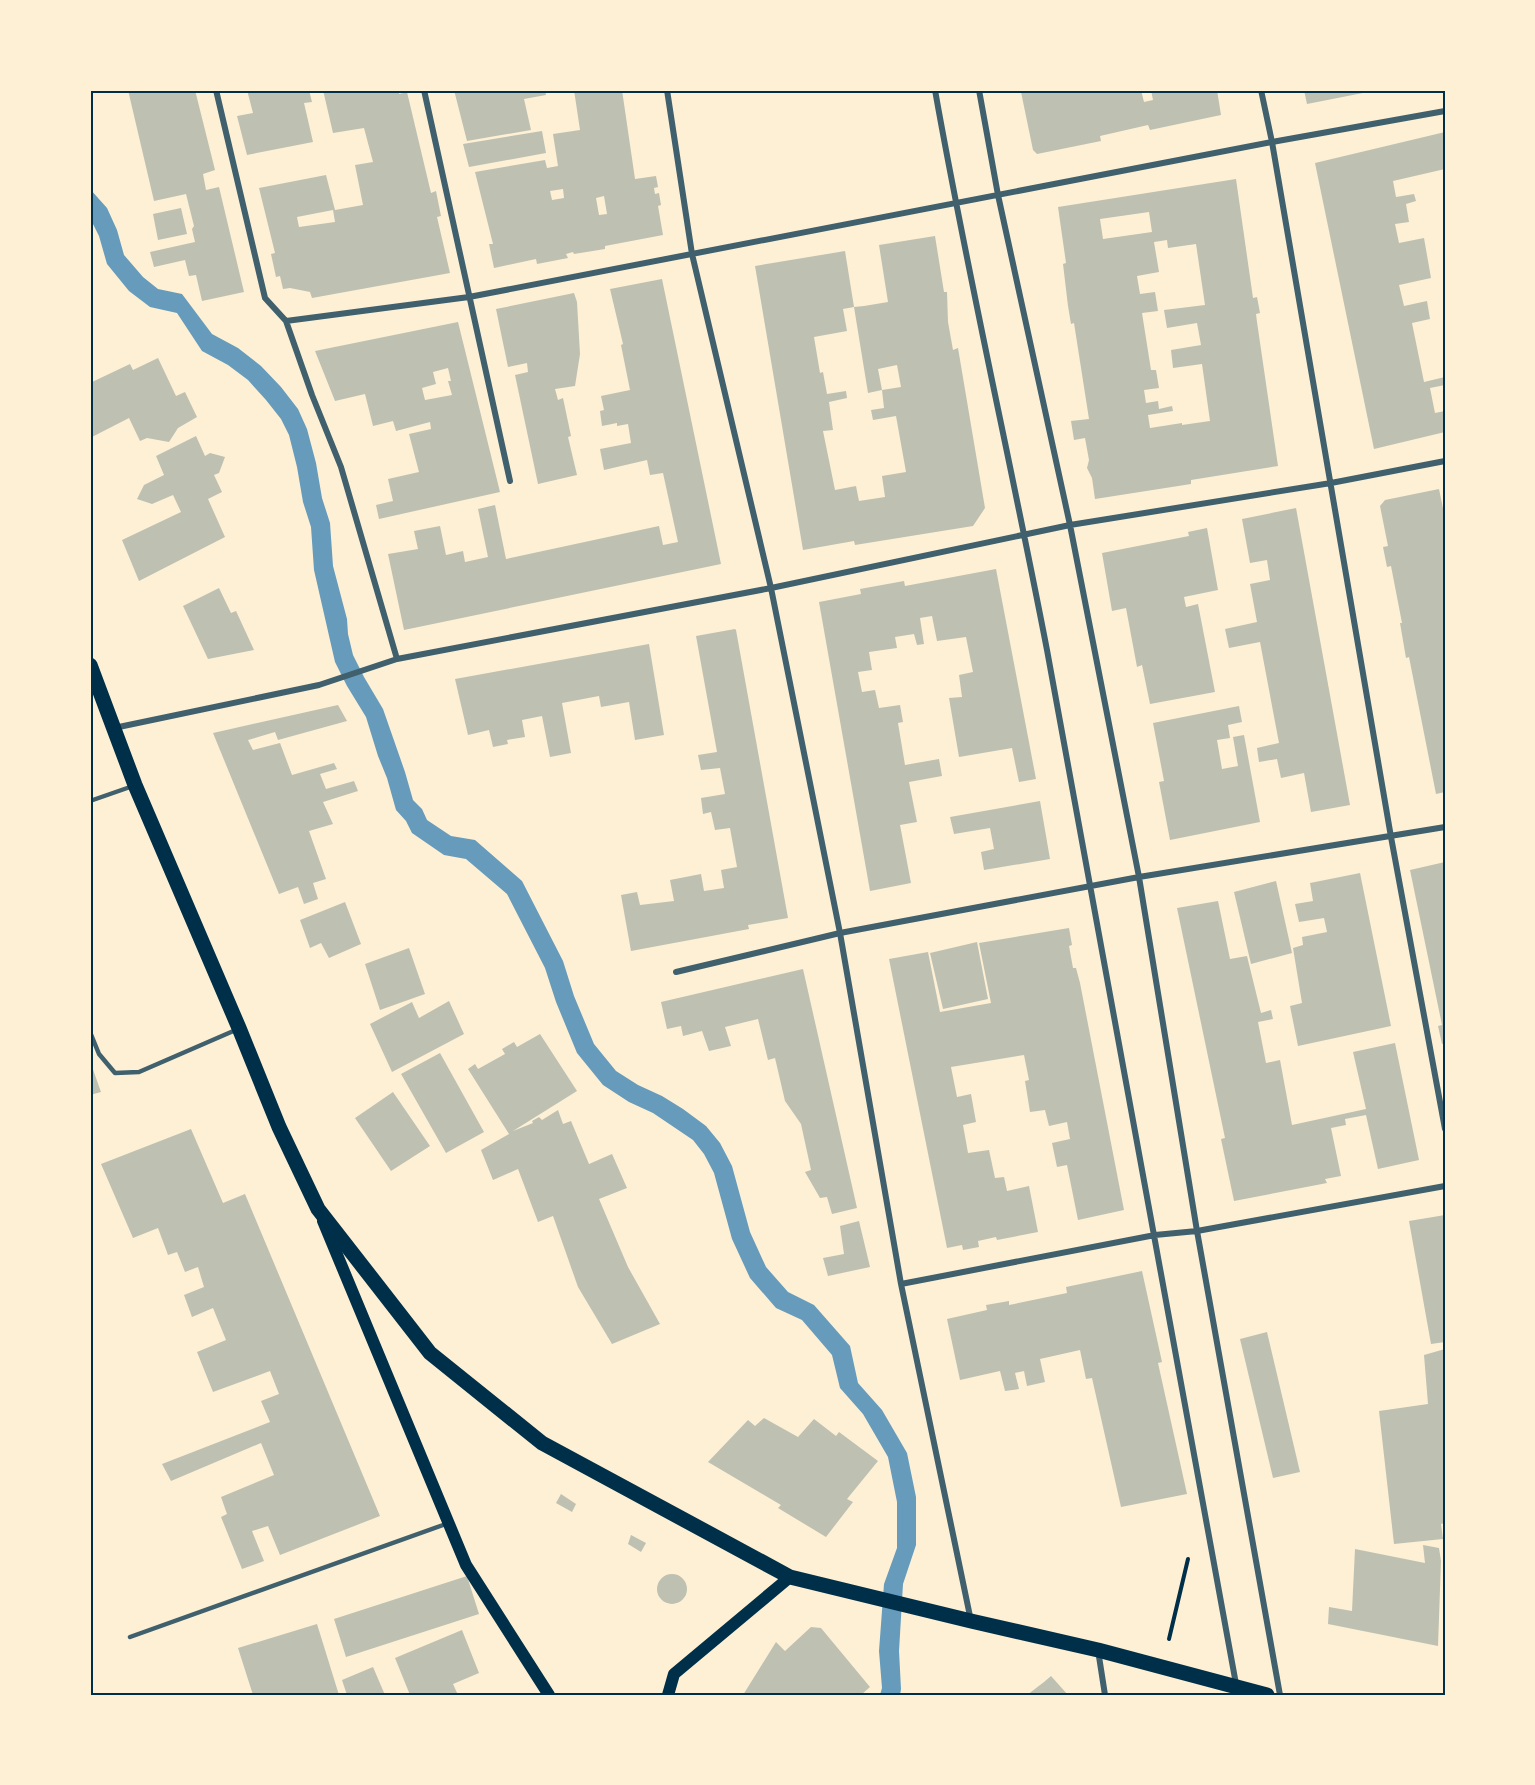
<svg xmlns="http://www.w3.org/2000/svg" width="1535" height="1785" font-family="'Crimson Pro',serif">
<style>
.water{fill:#669bbc}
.building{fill:#bec0b2;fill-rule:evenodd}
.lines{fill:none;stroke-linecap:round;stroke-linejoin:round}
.path{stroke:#003049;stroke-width:4}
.service{stroke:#3f606c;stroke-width:4.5}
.minor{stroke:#3f606c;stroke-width:6}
.secondary{stroke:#003049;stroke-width:12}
.primary{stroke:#003049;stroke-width:15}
.neatline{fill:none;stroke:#003049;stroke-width:2}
</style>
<rect width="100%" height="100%" fill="#fdf0d5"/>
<path class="water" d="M90 189 107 208 117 230 124 255 143 277 158 289 182 294 212 334 238 348 261 366 281 387 298 409 307 429 316 463 322 498 330 523 333 566 347 619 348 634 353 655 364 677 383 709 405 772 413 800 422 809 427 820 451 836 475 840 522 881 563 961 574 996 594 1044 616 1071 638 1085 662 1096 683 1109 706 1126 720 1143 732 1166 750 1232 766 1267 788 1292 814 1305 850 1346 858 1383 882 1410 907 1453 916 1497V1545L903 1584 899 1651 901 1689 900 1695H880L882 1688 879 1651 884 1584 897 1548V1502L888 1457 863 1414 840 1388 832 1355 802 1320 776 1308 750 1278 732 1239 714 1173 704 1154 693 1140 653 1113 629 1102 603 1085 577 1053 556 1002 545 968 507 894 466 859 444 855 412 833 406 821 396 810 387 778 378 756 366 717 347 686 335 662 314 570 311 527 303 502 297 467 289 435 281 419 266 400 248 380 228 365 202 351 177 313 150 307 129 291 107 264 99 236 90 218Z"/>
<path class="building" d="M128 90H195L215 170 203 174 206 190 219 187 244 292 202 301 196 275 189 276 185 260 154 267 150 252 195 242 192 229 194 226 186 194 154 201Z
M247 90H309L312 102 304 103 313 142 247 155 237 116 253 113Z
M323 90H399V94L407 92 431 193 436 191 441 216 437 217 450 273 312 298 310 292 290 288 283 289 280 276 276 277 271 254 275 253 259 188 326 175 335 210 363 205 355 165 373 162 364 128 333 133ZM333 210 335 222 299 227 297 217Z
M454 90H545L546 95 524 99 531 130 467 141Z
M574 90H622L635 179 656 176 658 187 654 188 655 194 659 193 661 205 658 206 663 235 605 246V249L574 254 573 252 566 254 568 258 537 264 536 259 494 268 489 244H493L475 172 545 160 547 168 558 166 553 134 580 130ZM563 189 564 198 552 200 550 191ZM604 196 607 214 599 215 596 198Z
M1033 90H1141L1144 102 1153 100 1151 90H1217L1221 115 1150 130 1148 125 1100 136 1101 141 1037 154 1033 150 1021 92Z
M1304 90H1373V91L1307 104Z
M542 131 546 153 469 167 463 144Z
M1445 132V169L1393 181 1396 197 1414 194 1416 201 1406 204 1409 222 1395 224 1399 243 1424 238 1431 278 1399 285 1404 306 1427 301 1430 319 1412 323 1424 382 1445 377V385L1430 388 1435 413 1445 411V432L1374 449 1315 163Z
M1236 179 1253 298 1257 297 1260 313 1256 314 1257 322 1278 466 1191 480V484L1095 499 1092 478 1087 468 1089 460 1085 438 1074 440 1071 421 1089 419 1074 323 1071 324 1068 306 1063 264 1066 263 1058 207ZM1149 212 1152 232 1103 239 1100 219ZM1167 240 1168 248 1196 244 1205 305 1164 310 1167 328 1197 323 1201 345 1171 350 1173 368 1202 364 1210 421 1182 425V423L1150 428 1148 415 1173 411 1172 406 1159 409 1158 401 1146 403 1144 390 1159 388 1156 370H1151L1142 313 1158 311 1155 292 1140 294 1137 276 1159 272 1154 242Z
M181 208 187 234 158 240 153 214Z
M935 236 944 292H947L948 322 953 350 958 348 985 508 973 526 855 545 854 541 803 550 755 266 845 251 854 307 864 306 888 302 879 245ZM854 307 868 393 882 390 878 369 897 365 901 387 882 390 884 408 871 410 873 420 896 416 906 472 882 476 885 497 859 501 856 486 835 490 823 431 833 430 829 402 847 398 846 391 827 394 823 372 820 373 814 337 847 331 843 309Z
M662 279 721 564 404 630 388 554 418 549 414 531 440 526 446 555 463 551 465 562 488 557 478 509 495 505 506 559 659 526 663 545 678 542 663 473 650 475 647 460 604 470 600 449 631 443 628 424 617 426V423L602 426 600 411 604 410 601 396 630 390 621 345 623 344 610 289Z
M574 293 577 302 580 354 575 386 555 389 558 400 563 398 571 436 568 437 577 475 538 484 515 375 528 372 527 363 508 367 496 309Z
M458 322 500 492 379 519 376 505 393 501 388 479 419 472 409 434 431 429 430 422 396 431 393 421 373 426 365 394 335 401 315 351ZM448 368 451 381H448L452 395 425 400 422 388 436 384 433 372Z
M158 358 176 396 185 392 197 417 178 428 169 442 147 438 140 441 129 418 90 438V383L130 364 133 370Z
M196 436 205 456 210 453 225 457 219 473 214 475 222 492 208 499 225 537 139 581 122 540 181 512 173 495 152 504 137 499 144 485 164 475 156 456Z
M1439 489 1445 518V792L1436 794 1409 657 1406 658 1400 623H1402L1391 566 1387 567 1383 547 1388 546 1380 506 1385 500Z
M1296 508 1350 805 1311 812 1304 773 1281 778 1277 759 1259 762 1257 748 1279 743 1260 642 1229 648 1225 629 1257 622 1250 584 1270 580 1267 560 1250 563 1242 519Z
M1207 528 1218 590 1184 597 1186 607 1198 604 1215 692 1150 704 1142 665 1137 667 1126 608 1112 611 1102 553 1189 536 1188 532Z
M996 569 1036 779 1019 782 1012 748 959 757 949 698 962 697 959 675 973 672 966 637 937 641 932 616 920 618 924 644 917 645 914 634 895 637 897 648 869 652 872 670 858 672 862 692 875 690 879 708 900 705 903 722 898 723 905 765 939 759 942 776 909 782 917 822 900 825 911 883 870 891 819 602 861 594 860 589 904 581 905 586Z
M219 588 231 613 236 611 254 650 208 659 183 606Z
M735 629 736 630 788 918 748 925 749 929 631 951 621 895 637 892 640 905 674 901 670 880 701 874 704 891 724 888 721 870 737 867 730 828 715 830 711 812 703 814 701 798 725 794 720 768 701 770 698 755 717 752 696 636Z
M649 644 664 735 635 740 629 702 601 707 599 696 562 703 571 753 550 757 542 716 522 720 525 737 507 740 508 744 493 747 489 730 468 735 455 679Z
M338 705 347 721 278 740 275 732 248 740 253 750 280 743 292 775 334 763 337 769 320 774 326 789 354 781 358 791 323 802 333 824 309 831 326 879 313 883 318 899 304 904 298 887 279 894 213 733Z
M1239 706 1242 722 1228 725 1230 738 1217 740 1222 769 1238 766 1233 737 1244 735 1260 822 1170 840 1159 782 1164 781 1153 723Z
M1040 801 1050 859 984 870 981 852 994 849 990 828 954 834 950 817Z
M1445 862V1043L1442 1044 1438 1026 1442 1025 1410 870Z
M1360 873 1391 1026 1298 1046 1290 1006 1302 1003 1293 948 1303 945 1302 937 1327 932 1324 918 1299 922 1295 904 1313 901 1310 883Z
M1276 881 1292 953 1251 964 1234 892Z
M1218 901 1230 959 1247 956 1261 1013 1271 1010 1273 1019 1258 1022 1266 1063 1280 1060 1292 1125 1366 1109 1353 1052 1395 1043 1419 1160 1378 1169 1366 1115 1345 1119 1346 1125 1331 1128 1341 1176 1325 1179 1327 1183 1234 1201 1221 1139 1225 1138 1177 908Z
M345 902 361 944 329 958 321 943 310 948 300 920Z
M1069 928 1072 945 1069 946 1073 968H1076L1080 983 1124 1210 1078 1220 1067 1165 1057 1167 1052 1143 1070 1139 1067 1122 1049 1126 1045 1110 1030 1112 1025 1081 1029 1080 1024 1055 951 1067 957 1097 971 1094 976 1122 963 1125 968 1153 989 1150 995 1178 1004 1177 1007 1191 1029 1186 1038 1232 997 1240 996 1237 978 1241 979 1247 963 1250 962 1245 947 1248 889 959 928 952 940 1012 991 1003 979 943Z
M977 942 988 999 943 1009 930 953Z
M409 948 425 994 380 1010 365 964Z
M803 969 857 1208 832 1214 827 1197 820 1198 805 1172 811 1170 801 1124 785 1101 775 1058 768 1060 758 1019 725 1027 731 1046 709 1051 702 1031 683 1036 681 1026 667 1029 661 1002Z
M449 1001 464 1034 392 1072 370 1024 412 1002 419 1018Z
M540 1034 577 1091 513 1131 533 1123 532 1121 539 1117 542 1120 558 1110 563 1124 571 1121 589 1164 612 1154 627 1188 599 1199 628 1267 660 1324 612 1344 578 1287 553 1216 538 1222 518 1169 493 1180 481 1150 509 1134 468 1069 475 1064 478 1069 505 1054 502 1049 514 1042 517 1047Z
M440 1053 484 1132 446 1153 401 1074Z
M90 1061 101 1092 90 1095Z
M393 1092 430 1146 391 1171 355 1118Z
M191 1129 223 1203 245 1194 380 1516 280 1555 268 1526 252 1531 264 1561 242 1569 221 1517 227 1514 221 1497 274 1475 261 1443 171 1481 162 1464 270 1422 261 1401 279 1394 270 1371 213 1392 197 1352 226 1340 213 1308 192 1317 184 1295 204 1287 198 1267 185 1272 177 1252 168 1255 158 1228 133 1238 101 1164Z
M1445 1215V1342L1431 1344 1409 1221Z
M859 1221 870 1267 828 1276 823 1258 844 1254 840 1226Z
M1142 1271 1162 1362 1158 1363 1187 1494 1121 1507 1092 1378 1086 1379 1080 1350 1040 1359 1045 1382 1027 1386 1024 1371 1015 1373 1019 1389 1005 1391 1000 1371 960 1380 947 1319 987 1310 986 1305 1009 1301V1305L1067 1293 1066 1287Z
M1267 1332 1300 1472 1273 1478 1240 1339Z
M1445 1349V1523L1441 1524 1443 1539 1394 1544 1379 1411 1428 1404 1424 1355Z
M764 1418 798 1437 814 1419 836 1436 839 1432 878 1461 847 1499 853 1502 826 1537 778 1508 781 1505 708 1462 748 1420 755 1426Z
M561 1494 576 1504 572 1512 556 1503Z
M631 1535 646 1543 641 1552 628 1544Z
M1423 1545 1439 1548 1441 1561 1438 1646 1328 1624 1329 1607 1352 1611 1355 1549 1425 1563Z
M657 1589a15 15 0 1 1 30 0a15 15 0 1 1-30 0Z
M467 1576 479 1614 346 1657 334 1619Z
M317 1624 339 1695H253L238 1648Z
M811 1627 821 1628 870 1687 861 1695H743L776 1642 785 1651Z
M462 1630 479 1673 453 1684 458 1695H410L395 1658Z
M373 1667 385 1695H347L342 1680Z
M1051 1676 1068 1695H1027L1044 1682Z"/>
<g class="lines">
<path class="path" d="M1169 1639 1188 1559"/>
<path class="service" d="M90 801 133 786
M90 1032 99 1054 115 1073 139 1072 238 1029
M130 1637 446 1524"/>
<path class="minor" d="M216 90 265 298 286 321 469 297 1272 142 1445 111
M424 90 510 481
M667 90 692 254 771 588 840 933 901 1284 971 1621
M935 90C968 277 1011 463 1047 650 1113 994 1174 1339 1236 1684
M979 90 998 195 1070 525 1139 877 1197 1231 1280 1695
M1261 90 1272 142 1391 837 1445 1129
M286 321 312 395 341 467 397 659
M114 728 319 685 397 659 771 588 1070 525 1331 483 1445 461
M676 972 840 933 1139 877 1445 827
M901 1284 1155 1235 1197 1231 1445 1186
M1098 1650 1105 1695"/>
<path class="secondary" d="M323 1221 466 1565 549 1695
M668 1695 674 1674 790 1577"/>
<path class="primary" d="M90 665 135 785 239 1028 279 1127 318 1209 430 1353 542 1443 790 1577 971 1621 1098 1650 1267 1695"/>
</g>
<rect width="1535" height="1785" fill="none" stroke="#fdf0d5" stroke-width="183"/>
<rect x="92" y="92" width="1352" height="1602" class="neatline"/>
</svg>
